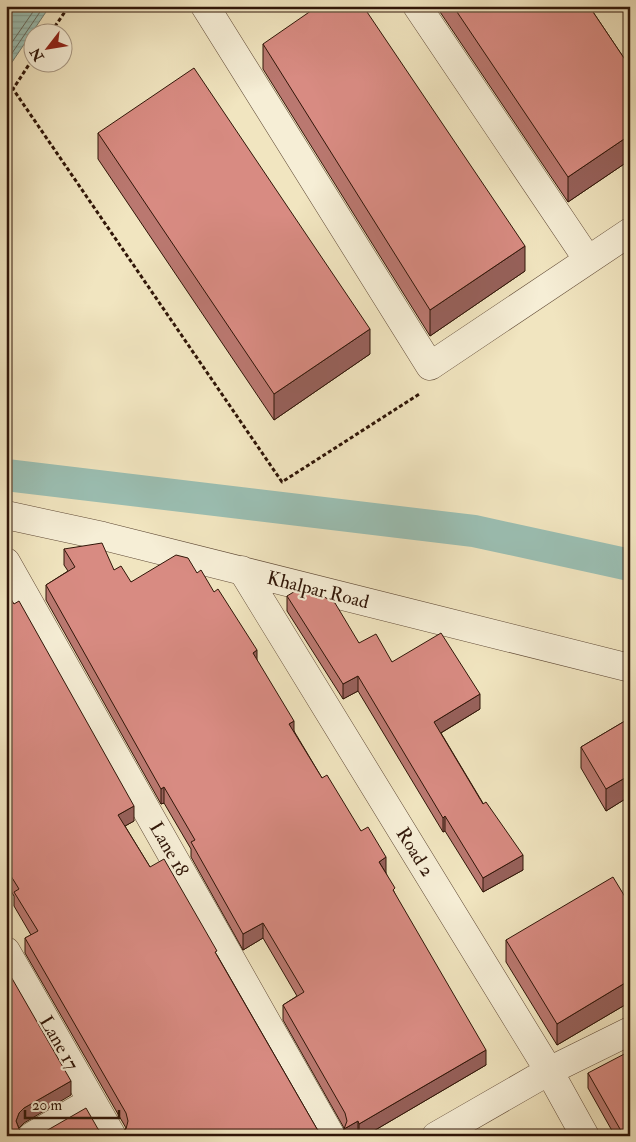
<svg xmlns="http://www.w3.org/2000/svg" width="636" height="1142" font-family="'IM FELL Double Pica',serif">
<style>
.water{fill:url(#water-rules);stroke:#707b6f}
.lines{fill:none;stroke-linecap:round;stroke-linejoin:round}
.shore{stroke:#666a5e;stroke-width:1}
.canal{stroke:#9bbfb3;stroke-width:32}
.minor-casing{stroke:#604a36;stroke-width:29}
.path{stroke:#301608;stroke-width:3;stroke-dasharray:4 2.5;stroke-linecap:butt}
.minor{stroke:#f6eed6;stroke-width:28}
.wall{fill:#ba7870;stroke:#301608}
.shaded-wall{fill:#97615b;stroke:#301608}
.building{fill:#d88b82;stroke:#301608}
.labels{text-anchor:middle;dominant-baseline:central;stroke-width:4.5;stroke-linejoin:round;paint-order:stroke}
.street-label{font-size:19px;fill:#301608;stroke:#f6eed6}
</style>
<defs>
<pattern id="water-rules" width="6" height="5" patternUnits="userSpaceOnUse" patternTransform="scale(1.25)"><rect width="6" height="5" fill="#9bbfb3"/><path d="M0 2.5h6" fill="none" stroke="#86a398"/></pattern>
</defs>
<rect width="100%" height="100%" fill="#f1e5c0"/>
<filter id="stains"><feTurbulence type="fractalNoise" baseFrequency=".004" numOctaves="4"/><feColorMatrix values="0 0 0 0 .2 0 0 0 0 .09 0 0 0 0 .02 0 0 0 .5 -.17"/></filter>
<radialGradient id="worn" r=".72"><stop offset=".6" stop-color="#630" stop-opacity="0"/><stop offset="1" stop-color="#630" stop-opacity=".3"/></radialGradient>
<path class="water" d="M6 6H50L6 71Z"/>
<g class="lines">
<path class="shore" d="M6 51 37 6
M6 62 44 6"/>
<path class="canal" d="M6 475 474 531 630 565"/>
<defs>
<path id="minor" d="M205 6 430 366 630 232
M417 6 588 260
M6 515 103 536 630 668
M6 562 331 1136
M242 570 549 1071 585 1136
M6 951 112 1136
M32 1136 92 1101
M436 1136 549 1071 630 1031"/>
</defs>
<use href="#minor" class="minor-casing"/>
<path class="path" d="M51 32 69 6
M32 60 13 89 282 482 421 393"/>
<use href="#minor" class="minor"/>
</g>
<path class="wall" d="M436 6H589L630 67V160L568 202Z
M263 44 525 271 430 336 263 69Z
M98 133 370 354 274 420 98 159Z
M64 549 114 570 131 582 197 573 257 661 294 731 322 778 361 831 386 873 395 894 486 1065 365 1136H344V1128L283 1020V1005L297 996 263 938 243 950 191 857V849L164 803 161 804 46 600V585L68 571 64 565Z
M6 591 134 821 125 826 150 867 217 955 317 1129 120 1134 126 1128 25 953V938L31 935 14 906V896L6 883Z
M287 596 359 643 392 662 480 709 441 733 523 870 483 892 445 831 443 832 358 691 343 699 287 611Z
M630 718V796L606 811 581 768V747Z
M630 905V1002L557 1045 506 962V940Z
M588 1073 630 1136H615L588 1088Z"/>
<path class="shaded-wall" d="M630 135V160L568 202V177Z
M525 246V271L430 336V310Z
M370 329V354L274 420V394Z
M257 650V665L253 653Z
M358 676V691L343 699V684Z
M480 694V709L434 737V722Z
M294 721V737L289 724Z
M630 775V796L606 811V789Z
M164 787V803L161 804V789Z
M134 806V821L118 830V815Z
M445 816V831L443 832V818Z
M523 855V870L483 892V878Z
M386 857V873L379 862Z
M263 923V938L243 950V934Z
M630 980V1002L557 1045V1024Z
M486 1050V1065L365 1136H359V1124Z
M71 1081V1095L24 1123 19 1128 16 1121 19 1113 24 1108Z
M358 1121V1136H344V1129Z"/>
<path class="building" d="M318 6H363L525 246 430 310 263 44Z
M453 6H589L630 67V135L568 177Z
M194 68 370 329 274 394 98 133Z
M102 543 114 570 121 566 131 582 176 555 188 558 197 573 201 570 214 592 218 589 257 650 253 653 294 721 289 724 322 778 327 775 361 831 368 827 386 857 379 862 395 888 393 890 486 1050 359 1124 358 1121 344 1129 347 1121 345 1113 283 1005 304 992 263 923 243 934 191 842 195 840 164 787 161 789 46 585 75 567 64 549Z
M302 587 312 590 335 603 359 643 376 634 392 662 441 633 480 694 434 722 483 804 486 802 523 855 483 878 445 816 443 818 358 676 343 684 287 596Z
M6 591 14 604 19 601 134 806 118 815 150 867 164 859 217 951 215 952 317 1129 324 1135 330 1136H116L120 1134 126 1129 128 1121 126 1113 25 938 38 931 14 892 19 889 6 868V852L7 851 6 850Z
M630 718V775L606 789 581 747Z
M613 877 630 905V980L557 1024 506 940Z
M6 968 71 1081 24 1108 19 1113 16 1121 19 1129 24 1134 28 1136H6Z
M630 1051V1136H624L588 1073Z
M86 1108 98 1129 105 1135 108 1136H36L39 1135Z"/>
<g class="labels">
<g class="street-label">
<text transform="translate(318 590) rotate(14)">Khalpar Road</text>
<text transform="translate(169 849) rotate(60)">Lane 18</text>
<text transform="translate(415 852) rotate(58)">Road 2</text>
<text transform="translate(59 1043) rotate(60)">Lane 17</text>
</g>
</g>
<rect width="636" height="1142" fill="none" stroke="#f1e5c0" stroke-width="25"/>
<rect x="8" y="8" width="621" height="1127" fill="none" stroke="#301608" stroke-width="2.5"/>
<rect x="12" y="12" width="611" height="1117" fill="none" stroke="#301608"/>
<g transform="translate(48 48) rotate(239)"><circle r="24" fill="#f6eed6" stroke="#a79884"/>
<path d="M0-4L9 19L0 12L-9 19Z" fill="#8f2418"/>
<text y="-8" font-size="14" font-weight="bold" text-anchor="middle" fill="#301608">N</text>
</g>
<path d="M25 1110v8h94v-8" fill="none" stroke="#301608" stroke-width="2.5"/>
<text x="32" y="1110" font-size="15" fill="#301608" stroke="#f6eed6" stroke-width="4" paint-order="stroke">20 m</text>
<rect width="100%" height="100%" filter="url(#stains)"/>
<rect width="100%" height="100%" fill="url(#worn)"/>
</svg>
